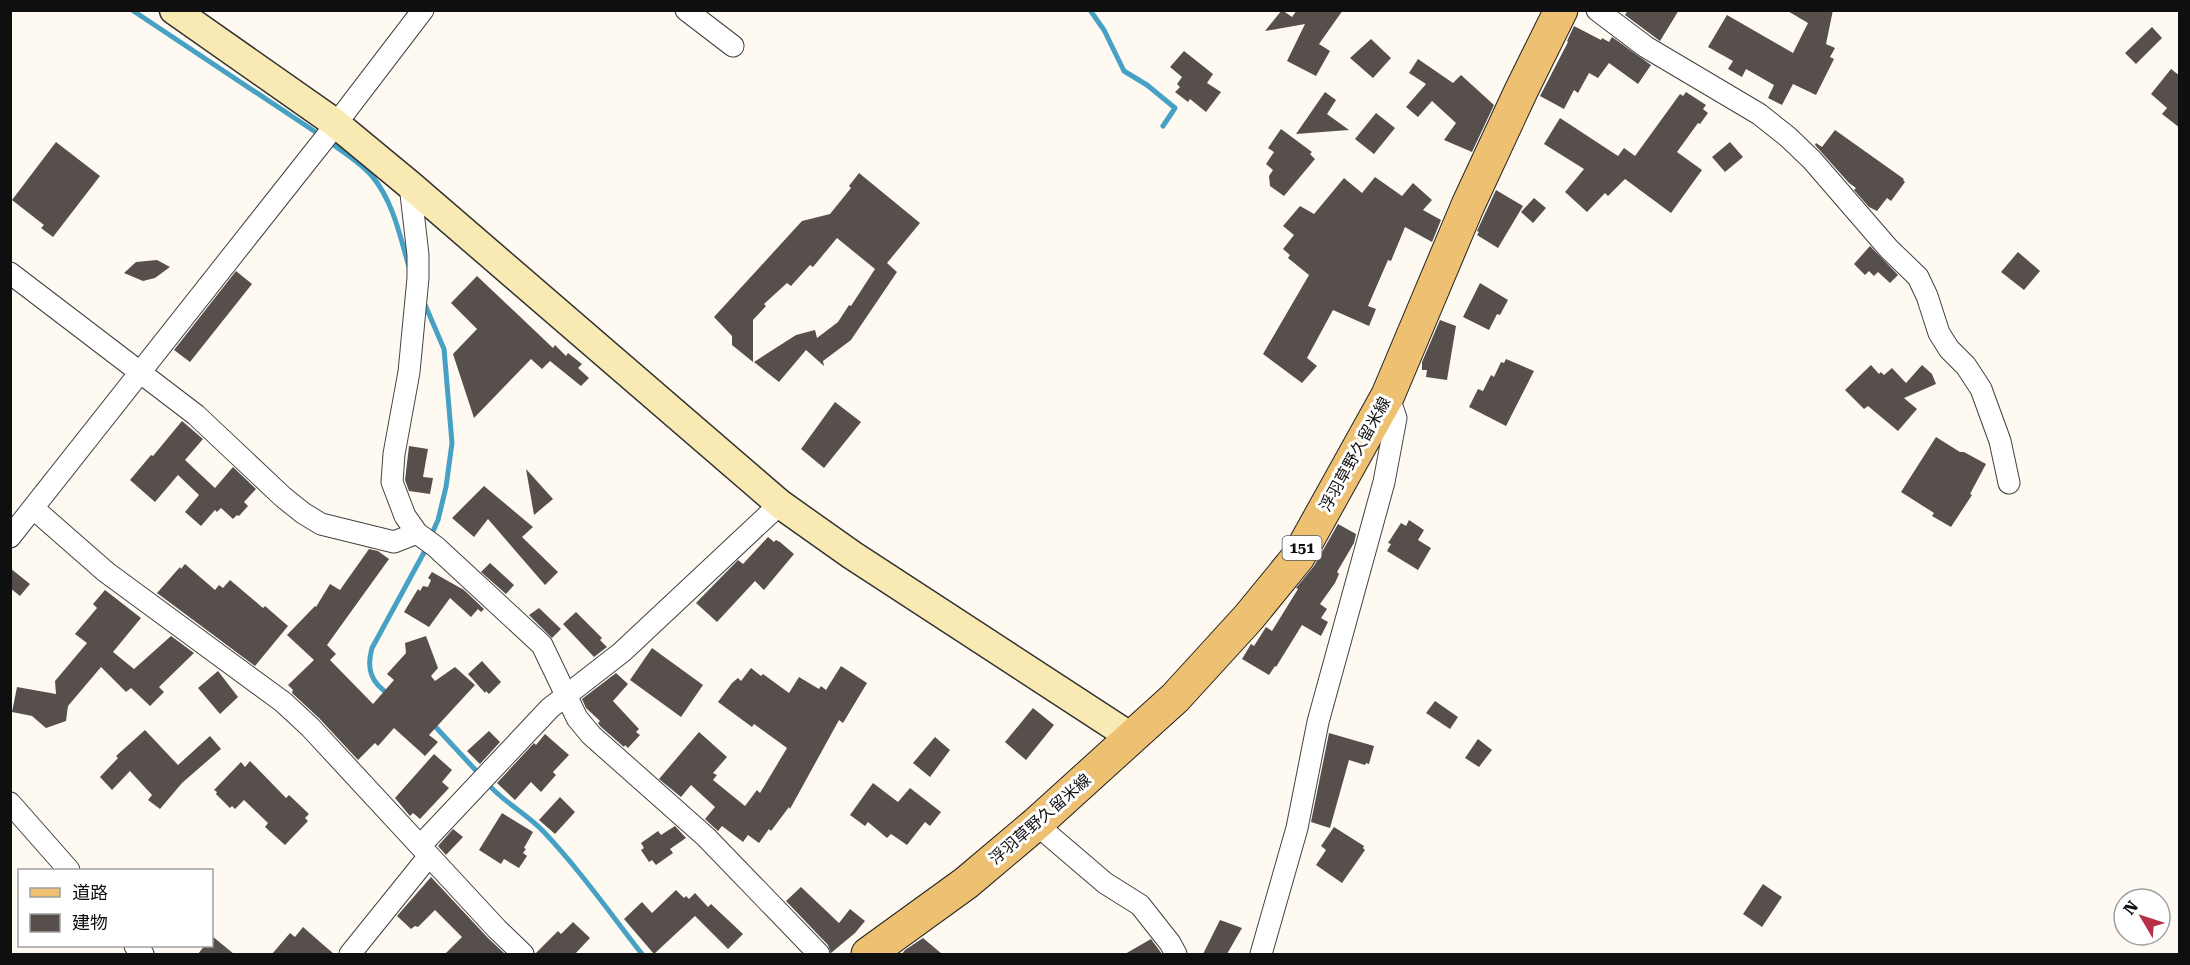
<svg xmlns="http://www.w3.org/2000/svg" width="2190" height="965" font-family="'Roboto Serif','Noto Sans JP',serif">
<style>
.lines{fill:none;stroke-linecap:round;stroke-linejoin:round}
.stream{stroke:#47a1c4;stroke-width:5}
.building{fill:#574f4c}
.street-casing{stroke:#424242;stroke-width:23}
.secondary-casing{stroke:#313131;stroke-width:31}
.primary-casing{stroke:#202020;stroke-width:35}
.street{stroke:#fff;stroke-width:21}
.secondary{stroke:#f9e9b2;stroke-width:28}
.primary{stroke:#eec172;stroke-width:33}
.labels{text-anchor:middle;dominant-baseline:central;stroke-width:6;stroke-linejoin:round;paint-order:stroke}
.shield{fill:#fff;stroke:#575757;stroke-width:1.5}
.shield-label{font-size:15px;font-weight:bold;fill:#0f0f0f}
.street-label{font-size:16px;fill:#0f0f0f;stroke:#fff}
</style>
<rect width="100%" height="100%" fill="#fefaf2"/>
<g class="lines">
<path class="stream" d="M132 10 320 135
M1090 10 1104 30 1124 71 1147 85 1175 108 1163 126
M328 141C343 152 360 162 372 176 393 201 400 236 409 267
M423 300 444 349 452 443 446 487 438 520 430 538
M390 695C371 683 366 669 372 648L427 547
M432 723 481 776
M487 783C503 802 526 813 543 831 579 869 610 913 642 954"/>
</g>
<path class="building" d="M1282 10 1292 17 1297 10H1343L1319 44 1330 51 1316 76 1287 61 1305 24 1265 31Z
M1628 10H1679L1660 41 1625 15Z
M1786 10H1833L1826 44 1835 48 1830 57 1834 59 1816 95 1793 84 1782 105 1768 98 1774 85 1746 69 1742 77 1728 69 1733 61 1708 47 1727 15 1793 53 1808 23Z
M1574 26 1601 40 1602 38 1609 42 1612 37 1651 65 1638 84 1609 63 1598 78 1589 73 1578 93 1574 90 1564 109 1540 96 1568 42 1567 41Z
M2152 27 2162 38 2136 64 2125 53Z
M1371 39 1391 58 1373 78 1350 58Z
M1184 51 1213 74 1207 83 1221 92 1206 112 1190 99 1188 102 1175 92 1180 87 1177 84 1182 77 1170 67Z
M1418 59 1453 83 1461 75 1494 105 1472 152 1444 140 1456 123 1432 101 1418 117 1406 107 1426 84 1409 73Z
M2171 69 2180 76V128L2162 114 2167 108 2151 94Z
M1325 92 1336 100 1327 114 1349 130 1296 134Z
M1686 92 1706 105 1703 109 1708 113 1700 124 1698 123 1677 152 1702 170 1671 213 1625 179 1608 196 1605 193 1587 212 1565 192 1584 169 1544 144 1560 118 1618 156 1624 148 1635 156 1680 94 1683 96Z
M1376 113 1395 128 1374 154 1355 139Z
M1281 129 1312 152 1310 154 1315 159 1284 196 1270 186 1269 176 1273 170 1266 164 1274 152 1268 148Z
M1835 130 1904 179 1903 180 1905 182 1891 201 1887 198 1877 211 1869 207 1854 190 1856 188 1849 183 1815 145 1816 143 1822 147Z
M56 142 100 176 53 237 41 228 44 225 12 200Z
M1730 142 1743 157 1725 172 1712 157Z
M859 173 920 223 887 263 897 272 851 340 823 361 824 366 806 350 779 382 754 362 796 335 815 330 817 338 838 322 849 305 851 306 875 269 837 238 813 267 810 265 791 286 787 283 764 304 766 306 753 320V362L732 345V336L714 317 802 221 830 214 851 188 849 186Z
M1375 177 1402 196 1413 183 1432 200 1423 210 1441 220 1432 242 1405 227 1391 261 1388 260 1368 306 1376 309 1369 326 1333 310 1307 358 1317 366 1302 383 1263 354 1309 275 1288 258 1290 255 1283 249 1294 235 1283 226 1300 206 1314 214 1344 178 1362 193Z
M1496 190 1523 206 1498 248 1477 235 1479 232 1477 231Z
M1534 198 1546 208 1533 223 1521 212Z
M1870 246 1898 275 1890 283 1878 272 1874 276 1869 271 1865 275 1854 264Z
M2018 252 2040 271 2024 290 2001 272Z
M157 260 170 267 155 278 143 281 124 273 136 262Z
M236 271 252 284 190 362 174 350Z
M477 276 553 348 555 345 566 356 568 353 582 364 578 368 589 378 581 386 550 361 542 369 531 359 474 418 453 354 477 329 451 303Z
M1480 283 1508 300 1500 315 1497 314 1489 330 1463 317Z
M1440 320 1456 326 1447 380 1426 377 1427 370H1422V362Z
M1506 359 1534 371 1506 426 1469 407 1478 389 1483 391 1491 375 1494 377 1501 362 1504 363Z
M1871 365 1879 374 1881 372 1884 375 1892 368 1906 383 1922 365 1932 374 1936 384 1904 398 1917 409 1898 431 1868 406 1864 409 1845 390Z
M835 402 861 422 824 468 801 449Z
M182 421 203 439 185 460 215 488 233 467 256 489 244 502 248 506 239 516 237 515 233 519 221 508 217 512 215 510 201 526 185 512 199 495 178 475 155 502 130 480 151 455 153 456Z
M1936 437 1960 452H1964L1986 464 1970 494 1972 495 1951 527 1932 516 1934 513 1901 492Z
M409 446 428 449 423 477 433 478 430 494 409 491 405 480Z
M526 469 553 499 534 515Z
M484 486 533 527 522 537 558 572 545 585 488 519 474 537 452 518Z
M1409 520 1424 530 1418 540 1431 548 1418 570 1387 551 1391 544 1388 543 1401 523 1406 526Z
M1338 524 1356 534 1354 543 1337 572 1339 574 1335 583 1320 604 1327 609 1321 618 1328 622 1321 636 1302 625 1276 667 1275 666 1269 675 1242 659 1251 644 1254 646 1266 627 1272 631 1298 589 1296 588 1314 566Z
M768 537 774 542 776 540 780 542 794 554 764 590 755 581 717 622 696 603 738 560 743 564Z
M369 549 378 551 389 559 327 645 336 654 330 660 373 704 394 680 387 674 406 653 405 643 426 636 438 668 431 676 435 681 455 667 475 685 429 735 438 742 425 756 394 728 378 746 375 743 358 760 319 718 292 693 293 690 288 685 314 660 287 635 315 606 316 607 330 584 340 590Z
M490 563 514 585 506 594 481 572Z
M185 564 215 590 219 585 223 588 230 580 263 608 265 606 288 626 255 666 157 593 180 567 181 569Z
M10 568 30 584 20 596 10 588Z
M432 572 464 590 484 609 481 612 478 609 471 617 450 598 429 627 404 612 418 589 420 591 423 586 428 587 431 580 428 578Z
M105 590 141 618 113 652 134 669 171 636 194 653 159 687 164 692 150 706 131 688 126 692 101 667 68 706 66 721 46 728 32 716 12 712 17 687 56 694 55 681 87 643 75 634 97 608 93 604Z
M539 608 561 629 552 638 529 615Z
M576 612 602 638 600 640 607 647 594 657 563 624Z
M652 648 703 685 681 717 630 680Z
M482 661 501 682 489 694 486 691 485 693 468 674Z
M841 666 867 683 843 723 839 720 790 809 789 807 771 831 769 829 759 843 748 835 743 842 722 826 718 831 705 819 715 807 691 785 681 797 659 779 699 732 727 757 713 773 717 775 713 780 745 806 757 790 760 793 787 748 754 724 752 727 718 702 732 683 738 678 741 681 751 668 761 676 763 674 789 693 799 677 819 689 821 686 826 690Z
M218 671 238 697 220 714 198 688Z
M616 673 628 684 613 701 639 729 636 732 640 735 628 748 625 745 624 747 600 726 598 723 600 721 586 708 582 699Z
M1435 701 1458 717 1450 729 1426 713Z
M1033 708 1054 725 1026 760 1005 742Z
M145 730 178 765 210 736 221 749 182 783 160 809 148 800 152 795 130 771 112 790 100 777 118 758 116 756Z
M489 731 500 742 480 764 467 751Z
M1329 733 1374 746 1369 764 1366 763 1365 765 1349 760 1330 828 1311 822Z
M545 734 569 755 553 772 556 775 541 792 531 782 515 800 497 783 534 743 536 745Z
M935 737 950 750 930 777 913 763Z
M1478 739 1492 750 1479 767 1465 758Z
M434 754 452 770 442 782 449 788 420 819 413 813 410 816 395 798Z
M250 761 286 798 289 795 309 814 305 818 308 821 285 845 265 827 268 823 244 800 235 809 232 806 230 808 216 794 217 792 214 790 241 762 245 767Z
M873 783 898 802 910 788 941 812 930 826 925 822 907 845 891 834 887 838 868 822 865 826 850 815Z
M560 797 575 812 555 834 539 820Z
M502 813 533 832 524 848 526 849 523 853 527 856 519 868 504 859 501 864 479 850Z
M675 826 686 838 670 849 673 853 656 865 652 860 649 862 641 850 644 848 641 843 658 831 661 835Z
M1334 827 1364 846 1363 848 1365 850 1342 883 1316 865 1326 850 1321 846Z
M453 829 463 837 446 855 438 846Z
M431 877 488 938 505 954H445L462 937 435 910 418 927 415 926 411 929 397 916Z
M1763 884 1782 897 1762 927 1743 914Z
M801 887 839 923 850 909 865 921 855 933 831 953 828 945 786 901Z
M676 890 684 898 686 896 689 899 695 893 708 907 711 904 743 934 728 949 695 916 654 954 624 919 642 902 652 913Z
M1220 920 1242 928 1227 954H1203Z
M573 922 590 938 575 954H535L558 931 561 934Z
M303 927 320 942 334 954H272L290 933 295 937Z
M212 936 234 954H198L205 945H212Z
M923 938 942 954H902L905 950Z
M1151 939 1162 954H1125Z"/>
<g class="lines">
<defs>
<path id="street" d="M686 10 733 46
M1597 10 1646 47 1759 114 1788 137 1812 160 1889 249 1918 277 1927 296 1939 333 1949 349 1966 366 1981 389 2000 441 2009 483
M410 185 418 255V278L409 372 394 454 392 482 405 516 417 533 436 547 542 645 577 718 591 735 706 837 819 954
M10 273 196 415 283 497 303 513 321 524 394 542 417 533
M33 508 106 572 283 702 310 727 497 929 523 954
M10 537 326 137 423 10
M10 803 69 870
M1036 824 1105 883 1140 905 1170 943 1176 954
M420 846 550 708 622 652 780 504
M135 946 143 954
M350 954 429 856
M1261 954 1297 828 1318 722 1384 482 1396 418 1388 395"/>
<path id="secondary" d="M174 10 335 123 410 185 780 504 852 555 1131 737"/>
<path id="primary" d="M868 954 966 883 1036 824 1175 698 1249 617 1298 557 1388 395 1468 205 1521 91 1561 10"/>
</defs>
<use href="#street" class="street-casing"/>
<use href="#secondary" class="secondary-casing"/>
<use href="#primary" class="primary-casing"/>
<use href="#street" class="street"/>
<use href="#secondary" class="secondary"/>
<use href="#primary" class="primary"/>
</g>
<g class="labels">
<rect class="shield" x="1282.5" y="536" width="39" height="24" rx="4.5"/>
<g class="shield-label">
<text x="1302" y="548">151</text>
</g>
<g class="street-label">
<text transform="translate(1355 454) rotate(-61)">浮羽草野久留米線</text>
<text transform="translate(1040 819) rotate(-41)">浮羽草野久留米線</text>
</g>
</g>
<rect width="2190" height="965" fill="none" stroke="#0f0f0f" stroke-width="24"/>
<rect x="18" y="869" width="195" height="78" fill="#ffffff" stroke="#9f9f9f" stroke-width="1.5"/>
<rect x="30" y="888" width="30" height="9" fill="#eec172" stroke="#9f9f9f" stroke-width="1.5"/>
<text x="72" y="899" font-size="18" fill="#0f0f0f">道路</text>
<rect x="30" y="914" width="30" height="18" fill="#574f4c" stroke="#9f9f9f" stroke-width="1.5"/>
<text x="72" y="929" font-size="18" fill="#0f0f0f">建物</text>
<g transform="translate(2142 917) rotate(309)"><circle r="28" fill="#ffffff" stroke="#9f9f9f" stroke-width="1.5"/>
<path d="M0-4.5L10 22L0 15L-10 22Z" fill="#b63147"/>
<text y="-9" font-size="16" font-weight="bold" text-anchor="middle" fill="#0f0f0f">N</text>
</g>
</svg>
